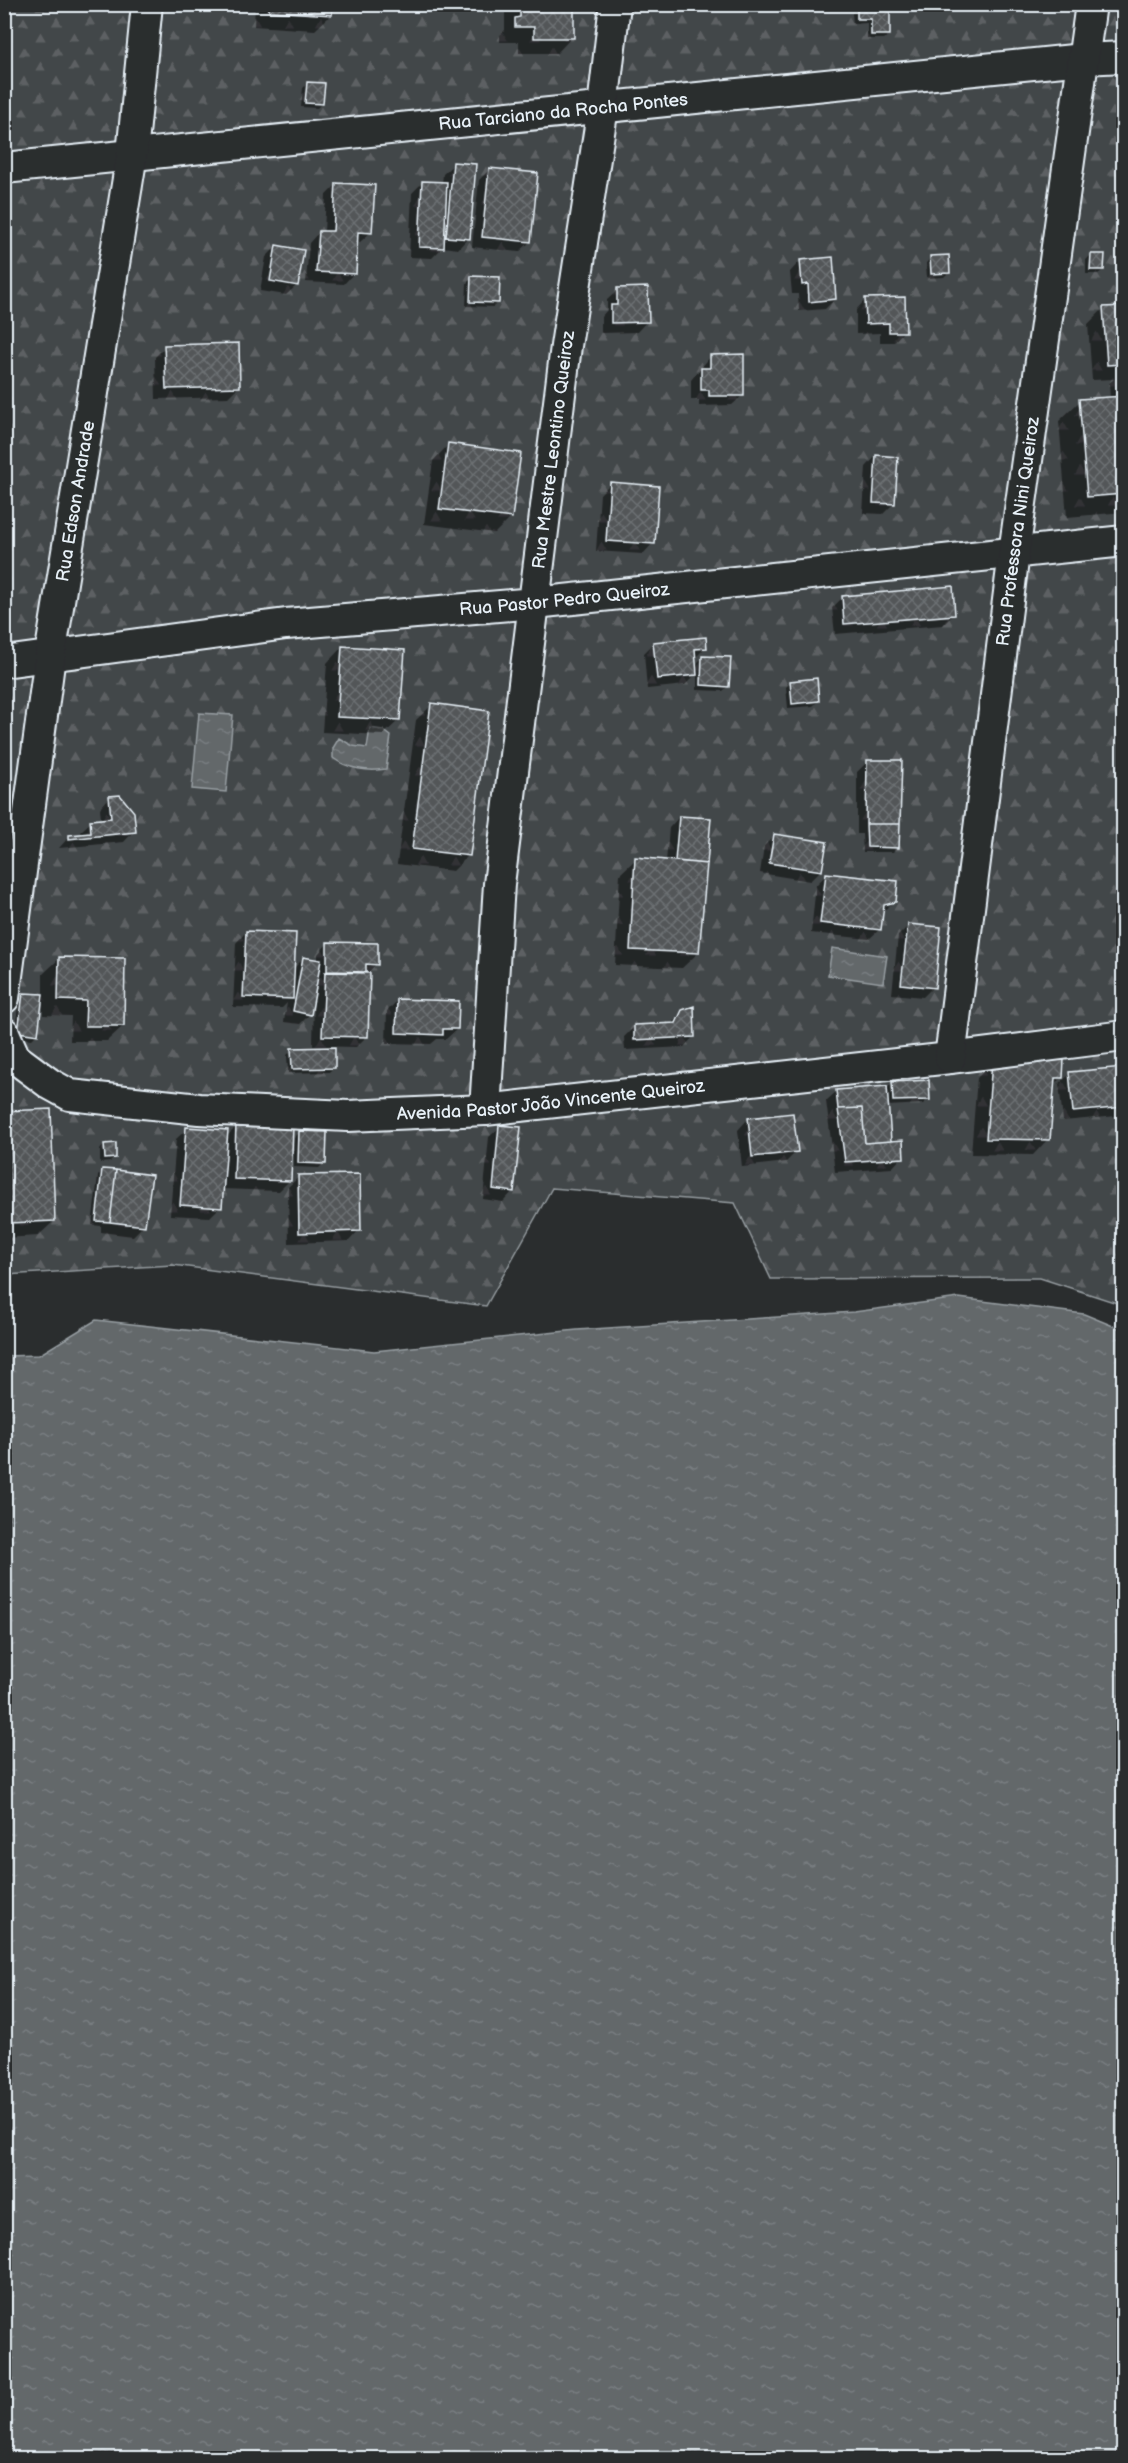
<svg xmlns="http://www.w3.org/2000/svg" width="1128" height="2463" font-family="'Balsamiq Sans',sans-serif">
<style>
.forest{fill:url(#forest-firs);stroke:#959ca0;stroke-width:1.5}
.water{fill:url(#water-ripples);stroke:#989fa3;stroke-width:1.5}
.shadow{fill:#0007}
.building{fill:url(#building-cross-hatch);stroke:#e8f1f8;stroke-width:1.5}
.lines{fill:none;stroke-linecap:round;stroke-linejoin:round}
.street-casing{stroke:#e8f1f8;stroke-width:34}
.street{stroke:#2a2d2e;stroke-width:30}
.labels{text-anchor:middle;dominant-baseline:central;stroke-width:4.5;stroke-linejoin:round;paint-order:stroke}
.street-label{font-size:18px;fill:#e8f1f8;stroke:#2a2d2e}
</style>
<defs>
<pattern id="forest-firs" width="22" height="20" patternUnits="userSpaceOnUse" patternTransform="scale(1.5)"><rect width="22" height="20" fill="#424648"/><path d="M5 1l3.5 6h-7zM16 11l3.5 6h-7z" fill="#5d6163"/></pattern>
<pattern id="water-ripples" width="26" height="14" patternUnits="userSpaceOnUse" patternTransform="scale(1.5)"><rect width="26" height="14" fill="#63686b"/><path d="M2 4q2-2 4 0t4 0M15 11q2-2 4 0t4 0" fill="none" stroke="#797e81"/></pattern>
<pattern id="building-cross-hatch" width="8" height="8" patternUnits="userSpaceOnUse" patternTransform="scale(1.5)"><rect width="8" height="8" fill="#535759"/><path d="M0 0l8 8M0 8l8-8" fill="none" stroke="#6c7072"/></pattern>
</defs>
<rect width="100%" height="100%" fill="#2a2d2e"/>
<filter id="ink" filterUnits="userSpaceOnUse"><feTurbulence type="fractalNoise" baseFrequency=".0167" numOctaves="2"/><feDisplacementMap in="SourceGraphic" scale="12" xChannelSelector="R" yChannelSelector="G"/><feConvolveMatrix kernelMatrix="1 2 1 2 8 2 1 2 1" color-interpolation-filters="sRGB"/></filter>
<g filter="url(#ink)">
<path class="forest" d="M5 5H1123V1305L1040 1278 771 1279 735 1203 552 1188 486 1306 173 1265 5 1275Z"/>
<path class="water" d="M199 713 233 715 226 792 192 789Z
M370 728 383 730 391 736 386 769C369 772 347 769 333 758V748L339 738 353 746 367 748Z
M832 948 887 956 883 983 828 975Z
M959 1298 1084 1314 1123 1330V2458H5V1356L39 1355 96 1320 374 1351 577 1330 854 1312Z"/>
<path class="shadow" d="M255 4H332L331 15 315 30 254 26Z
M505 4H581L572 13V37L557 53H519V42H500V35L505 30Z
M889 7V35L884 39H867V23L853 24 852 13 857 8Z
M308 83 322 103 317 108 301 107 303 88Z
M454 164 468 238 458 249 443 247 432 258 409 257 412 193 423 182 442 184 443 174Z
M489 170 530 242 519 252 472 247 479 180Z
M336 185 371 232 360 242H356L354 273 344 284 306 282 309 243 319 232H324L326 195Z
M276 247 297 285 286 295 260 291 266 257Z
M1091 255 1103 270 1098 274H1086V260Z
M931 258 949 272 944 277 927 278 926 263Z
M800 261 835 299 825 309 799 311 798 294H792L790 272Z
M472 278 498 302 493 307 466 306 467 283Z
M618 290 647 321 637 332 601 333V317L607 310V300Z
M866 299 904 331 894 342H880V333L856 334V310Z
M1124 307V512L1067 517 1059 421 1080 401 1110 398 1109 383 1114 379 1092 380 1088 324 1103 309Z
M165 347 239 386 228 397 156 399 155 357Z
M711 356 743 395 732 405 699 406V400H691V380Z
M448 445 511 517 495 533 424 524 433 461Z
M876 456 894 503 883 514 863 513 866 467Z
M610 484 653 543 643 554 596 551 600 494Z
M843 597 954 614 943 625 835 634 832 608Z
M654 643 705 648 694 659 695 672 697 671 698 662 703 657 728 686 723 691 697 690V673L685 685 647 689 644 653Z
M342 647 399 720 383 735 322 732 327 663Z
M791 682 818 701 813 706 788 708 786 687Z
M432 705 468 856 453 871 397 864 416 720Z
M868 761 897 847 893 852H863L862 834H857V772Z
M110 797 134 831 124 842 59 848 69 837 81 836 80 832 91 822 101 820 100 808Z
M679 817 698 953 682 968 615 965 620 874 636 859 666 862 669 828Z
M774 836 820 871 810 881 760 873 764 846Z
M826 875 895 901 882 912 880 929 869 939 811 933 816 885Z
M909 925 933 987 923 997 892 994 898 936Z
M246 932 293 969 303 959 318 961V954L328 943 376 964 366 975V1037L356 1047 313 1046 314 1000H312L310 1014 300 1024 284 1022 287 1003 282 1008 233 1007 236 943Z
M59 959 123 1026 107 1041H70L71 1016 43 1015V1000L41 999 37 1034 32 1039 14 1037 19 999 24 994 43 996V974Z
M398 1000 457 1029 446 1039H437L431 1044 386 1043 387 1011Z
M683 1012 694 1036 684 1047 625 1050 624 1037 634 1027 671 1025Z
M292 1050 334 1067 329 1072 288 1073 287 1055Z
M993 1062 1061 1078 1052 1086 1048 1139 1033 1155 971 1154 977 1078Z
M1124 1069V1110L1117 1116 1063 1121 1059 1084 1070 1074Z
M892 1083 928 1099 923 1104 887 1106 890 1143 902 1157 892 1168 835 1172 826 1101 837 1091 886 1090Z
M6 1112 54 1221 38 1236 4 1238Z
M748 1119 796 1152 786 1162 742 1167 738 1130Z
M237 1126 289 1181 279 1191 222 1189 220 1207 210 1217 170 1215 176 1139 187 1129 226 1137Z
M500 1127 513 1191 503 1202 483 1199 489 1137Z
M299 1133 324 1163 319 1168 294 1167V1138Z
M104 1145 115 1157 110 1162 100 1163V1150Z
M102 1171 144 1225 133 1236 101 1232V1226L92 1225 98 1176Z
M299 1177 359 1230 349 1241 289 1243 288 1187Z"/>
<path class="building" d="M269 4H333L332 15 269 11Z
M520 4H574V38H534V27H515V18L520 17Z
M890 5V35H871V19H857V6Z
M307 82 325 83 323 104 305 103Z
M453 162 476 164 470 239 446 237Z
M489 168 538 173 531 242 482 237Z
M422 181 447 182 444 248 419 247Z
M336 183 375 185 372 233 358 232 356 274 316 272 319 231H333Z
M276 245 304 250 298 286 270 281Z
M1091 254H1105L1104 270H1090Z
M949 255 950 273 931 274 930 256Z
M833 257 836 299 809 302 808 284 802 285 800 260Z
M471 276 500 277 499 303 470 302Z
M648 287 649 322 611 323V305H617V288Z
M905 297 906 332H889V323L866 324 865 298Z
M1124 306V364L1107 365 1103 307Z
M239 343 240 387 166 389 164 345Z
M744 354V396H709V390H701V368H710V355Z
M1124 396V494L1087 497 1079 399Z
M448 443 521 453 512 518 439 509Z
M876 455 898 457 895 504 873 503Z
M610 482 659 486 655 544 606 541Z
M953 586 955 615 844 624 842 596Z
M706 637 707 648 695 649 697 675 657 679 653 642Z
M342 646 405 650 400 720 337 717Z
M702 656 731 657 729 687 701 685Z
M817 678 819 701 792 704 790 681Z
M431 703 489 711 470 856 412 849Z
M867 760H902L900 824H866Z
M120 795 134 812 136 832 69 839V835L91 833 90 820 111 818 109 796Z
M679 816 711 818 707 864 675 861Z
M866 824H900L899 848 867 847Z
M774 834 827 842 822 871 769 863Z
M635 857 707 864 699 953 630 950Z
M826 873 898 881 896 902 884 905 881 930 820 923Z
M908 924 941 927 935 988 901 984Z
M246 931 296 933 293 999 243 997Z
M327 942 378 943V965L366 964V972L327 971Z
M59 957 125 958 124 1026H85L86 1001 58 1000Z
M303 957 321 960 311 1015 293 1011Z
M325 972 370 973 368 1037 322 1036Z
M23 993 43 994 38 1035 18 1032Z
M397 999 459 1001 458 1029H443V1035L396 1033Z
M694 1006 695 1037 634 1040V1025L676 1023 682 1010Z
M335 1047V1068L292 1069 291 1048Z
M1064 1059 1063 1078H1055L1050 1140 986 1139 992 1061Z
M1124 1067V1107L1073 1112 1069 1072Z
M929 1080 930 1100 893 1101 892 1082Z
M887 1086 891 1141 865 1143 862 1108 838 1109 836 1090Z
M862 1108 865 1143 903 1140 904 1158 845 1162 838 1109Z
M51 1109 55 1221 9 1223 5 1111Z
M793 1113 798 1152 752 1157 748 1118Z
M236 1124 293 1127 291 1181 234 1179Z
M499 1125 521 1127 514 1192 493 1189Z
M186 1127 228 1130 222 1208 180 1205Z
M299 1131 327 1132 326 1164 298 1163Z
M116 1143V1158L105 1159 104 1144Z
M102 1169 116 1170 110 1222 96 1221Z
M116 1170 152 1175 145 1226 110 1222Z
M360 1174 361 1231 299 1233 298 1175Z"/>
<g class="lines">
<defs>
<g id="street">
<path id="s1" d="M4 168 1083 59 1124 57"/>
<path id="s2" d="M4 662 286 624 535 603 1124 541"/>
<path id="s3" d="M4 998 50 656 132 154 147 4"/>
<path id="s4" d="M4 1033 15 1058 50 1084 70 1095 199 1109 348 1116 485 1110 950 1058 1124 1036"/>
<path id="s5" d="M950 1058 1014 553 1091 4"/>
<path id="s6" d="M485 1110 499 884 566 346 603 107 615 4"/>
</g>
</defs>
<use href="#street" class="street-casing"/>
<use href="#street" class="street"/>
</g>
</g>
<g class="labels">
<g class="street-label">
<text stroke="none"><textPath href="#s1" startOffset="562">Rua Tarciano da Rocha Pontes</textPath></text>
<text stroke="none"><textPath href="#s6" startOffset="664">Rua Mestre Leontino Queiroz</textPath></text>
<text stroke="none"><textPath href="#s3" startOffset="502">Rua Edson Andrade</textPath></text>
<text stroke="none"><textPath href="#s5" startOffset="531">Rua Professora Nini Queiroz</textPath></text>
<text stroke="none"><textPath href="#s2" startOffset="564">Rua Pastor Pedro Queiroz</textPath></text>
<text stroke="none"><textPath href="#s4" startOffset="576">Avenida Pastor João Vincente Queiroz</textPath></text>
</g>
</g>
<rect width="1128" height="2463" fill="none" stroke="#2a2d2e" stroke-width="24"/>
<rect x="12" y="12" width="1104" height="2439" fill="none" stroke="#e8f1f8" stroke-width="2" filter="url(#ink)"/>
</svg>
